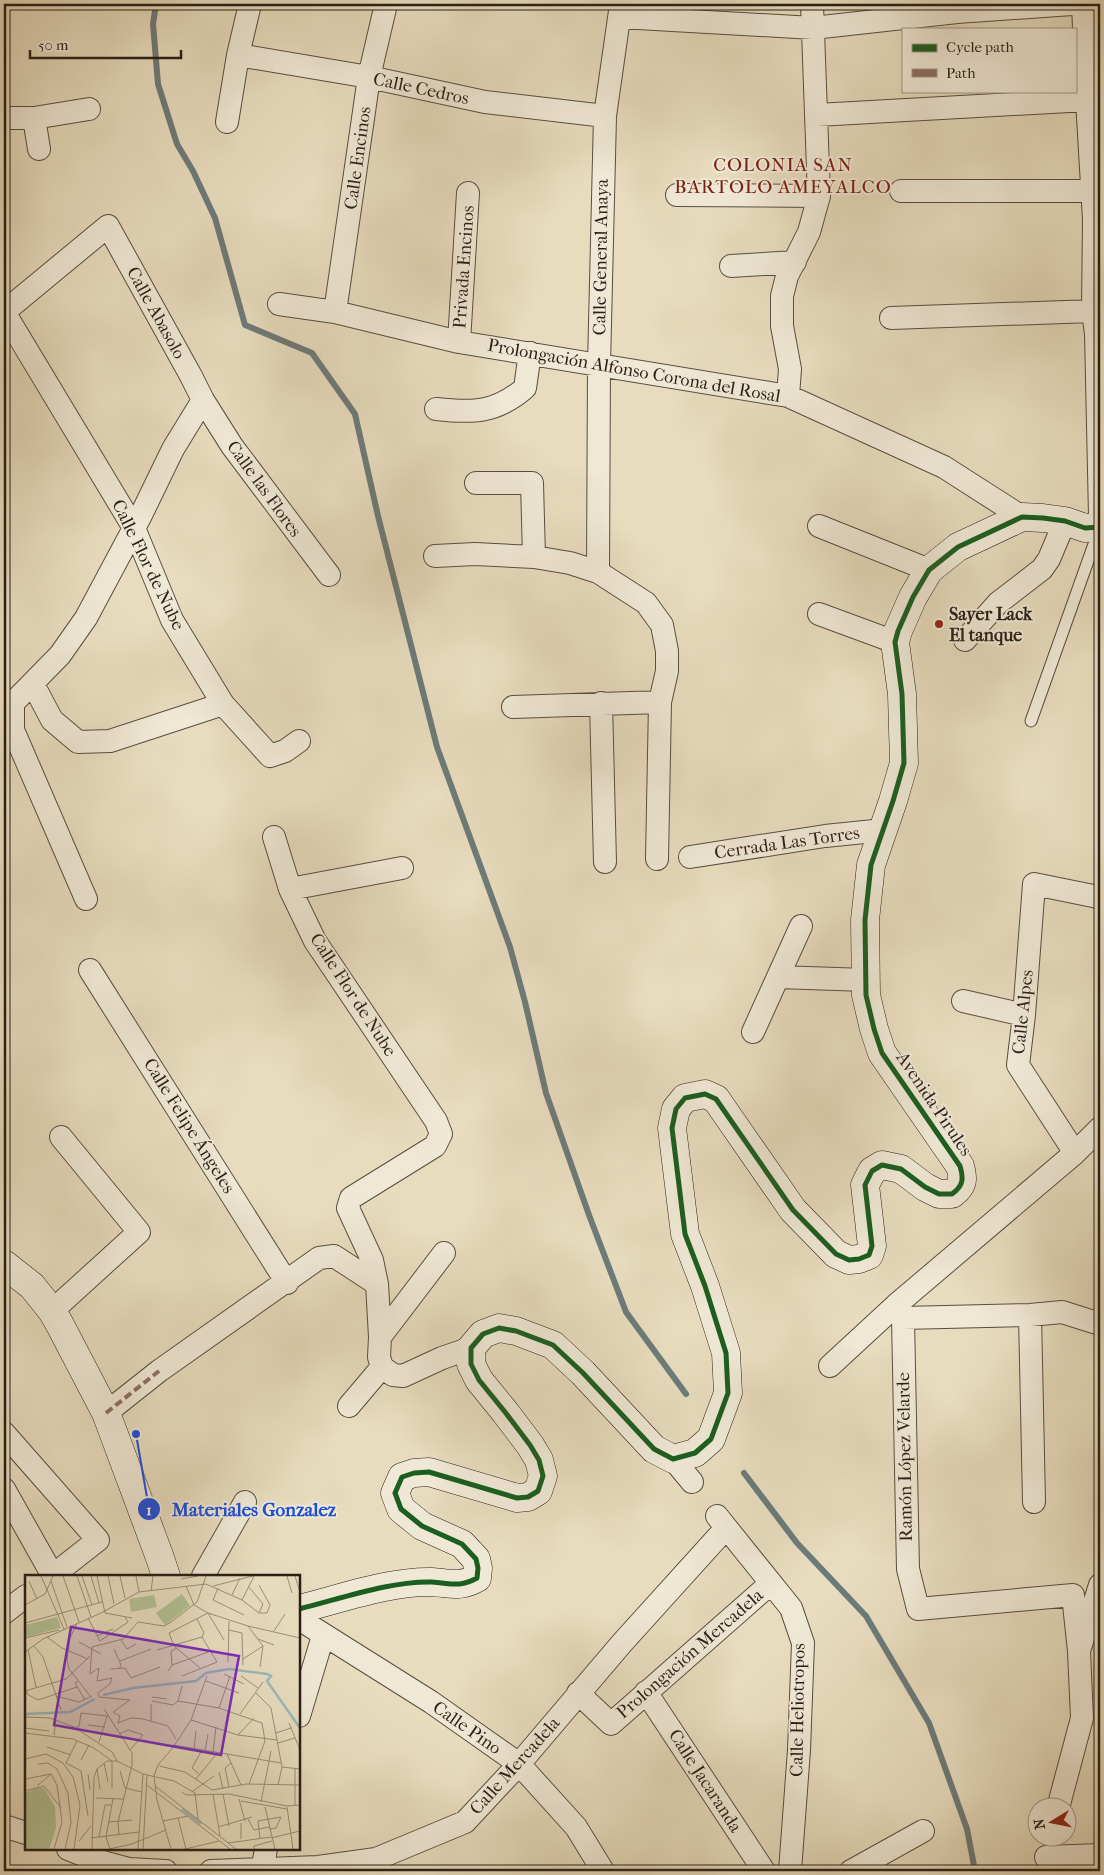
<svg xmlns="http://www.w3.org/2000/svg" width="1104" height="1875" font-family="'IM FELL French Canon',serif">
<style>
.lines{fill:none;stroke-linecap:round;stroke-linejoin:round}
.stream{stroke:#6d7b79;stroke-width:6}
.lane-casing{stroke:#584e41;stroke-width:13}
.street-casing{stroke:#584e41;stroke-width:24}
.secondary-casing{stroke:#291f17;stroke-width:29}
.lane{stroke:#efe8d5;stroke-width:11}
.street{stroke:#efe8d5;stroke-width:22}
.secondary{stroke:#efe8d5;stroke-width:28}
.quiet{stroke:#8d6e63;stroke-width:4;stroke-dasharray:8 4;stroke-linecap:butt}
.cycleway-casing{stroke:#efe8d5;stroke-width:8}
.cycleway{stroke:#1b5e20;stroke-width:5}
.poi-dot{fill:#8f2418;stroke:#efe8d5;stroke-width:2}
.labels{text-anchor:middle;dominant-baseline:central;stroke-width:4;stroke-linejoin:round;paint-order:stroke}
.street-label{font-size:18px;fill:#291f17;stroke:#efe8d5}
.poi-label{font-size:18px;font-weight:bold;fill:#291f17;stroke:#efe8d5;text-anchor:start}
.neighbourhood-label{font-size:19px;letter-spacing:1px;fill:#7a1f14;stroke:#efe8d5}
.inset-river{fill:none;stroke:#9ab9ba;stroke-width:2.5}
.inset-road{fill:none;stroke:#9b907b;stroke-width:1}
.view{fill:#7b2cbf;fill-opacity:0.15;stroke:#7b2cbf;stroke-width:2.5}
.inset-edge{fill:none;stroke:#291f17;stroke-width:2.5}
.leader{fill:none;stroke:#1d4ed8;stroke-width:2}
.callout-dot{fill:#1d4ed8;stroke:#efe8d5;stroke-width:2}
.mark-label{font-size:15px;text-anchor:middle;font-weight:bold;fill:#fff}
.callout-label{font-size:19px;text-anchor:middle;font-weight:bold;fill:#1d4ed8;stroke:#efe8d5;stroke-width:4;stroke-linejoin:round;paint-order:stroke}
</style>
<rect width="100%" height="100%" fill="#e7dcbe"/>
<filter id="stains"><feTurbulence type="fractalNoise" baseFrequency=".004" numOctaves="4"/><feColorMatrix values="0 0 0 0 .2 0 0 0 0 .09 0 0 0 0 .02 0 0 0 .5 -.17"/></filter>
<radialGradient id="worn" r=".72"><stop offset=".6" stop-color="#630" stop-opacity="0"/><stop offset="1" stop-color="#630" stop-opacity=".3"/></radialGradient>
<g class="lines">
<path class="stream" d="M156 4 153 24 158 84 177 144 193 171 215 218 245 325 312 353 355 414 378 516 437 747 510 947 525 1002 546 1093 589 1215 626 1312 686 1394
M744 1473 797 1543 866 1616 929 1723 967 1829 975 1871"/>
<defs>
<path id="lane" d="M1031 721 1094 544"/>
<path id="street" d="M1083 4 1087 100 1094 219 1093 311 1096 334 1100 516
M620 17 813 28 957 12 1072 4
M238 55 369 77 485 102 605 116
M817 115 1087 100
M4 118H34L89 109
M34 118 39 149
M227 122 238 55 250 4
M901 191H1092
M677 195 819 196
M731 266 795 262
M279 304 335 312 459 342 788 396 944 467 1022 517
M4 312 134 528 172 620 223 704 270 756 285 751 299 741
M4 312 108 226 191 376 203 400 232 446 329 575
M335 312 369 77 386 4
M891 318 1093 311
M459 342 468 193
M788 396 790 369 782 326V296L787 276 809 232 819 196 812 4
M436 409C473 413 496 413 525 388L530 353
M476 483H532L534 557
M819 526 929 570
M435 556 475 554 534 557 570 563 598 572 646 603 662 625 667 651V671L660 702 657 859
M598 572 599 365 605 116 621 4
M819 614 895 642
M965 640 998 603 1042 569 1049 559 1065 521
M33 684 52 720 78 742 110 741 223 704
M601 703 605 862
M513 707 660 702
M7 716 86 899
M4 735 13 728V703L60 655 86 618 141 515 173 449 203 400
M274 837 290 889 315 941 436 1121 441 1134 435 1146 351 1198 348 1208 372 1260 377 1284 380 1337 379 1357 382 1367
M690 857 825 836 884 830
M290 889 402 868
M90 970 287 1283
M778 977 866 980
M963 1001 1024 1015
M753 1032 801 926
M1075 1153 1018 1065 1024 1015 1034 884 1098 897 1100 899
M896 1305 903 1318 908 1569 918 1609 1073 1595 1079 1651
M52 1311 139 1232 61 1137
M1030 1315 1034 1502
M903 1318 1030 1315 1062 1312 1100 1324
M380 1337 444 1253
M830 1366 896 1305 1075 1153 1100 1128
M382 1367 393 1375 403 1376 442 1358 471 1348
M349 1406 382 1367
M106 1413 159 1371 319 1258 334 1256 377 1284
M4 1433 98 1540 52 1576
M673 1459 692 1482
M4 1489 53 1576
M717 1516 791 1608 803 1643 799 1750 790 1871
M203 1576 245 1502
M4 1613 26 1596
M299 1619 431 1702 519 1764 576 1827 603 1871
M646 1692 764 1871
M578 1693 611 1724 770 1584
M299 1716 323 1636
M1058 1808 1082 1718 1079 1651 1100 1585
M4 1826 26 1833
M68 1849 96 1860 129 1869 166 1871
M1046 1857 1100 1855
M211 1871 318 1867 376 1859 465 1822 519 1764 622 1643 726 1528
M262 1871 266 1849
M851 1871 923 1831"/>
<path id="secondary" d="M4 1264 32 1286 52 1311 59 1323 106 1413 159 1555 166 1576
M299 1609C340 1599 389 1581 432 1582 450 1583 459 1588 477 1578L478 1568 476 1559 462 1544 422 1526 401 1509 395 1493 402 1477 414 1473 429 1472 517 1498 528 1497 538 1491 543 1476 539 1460 530 1445 505 1412 479 1380 471 1364V1348L483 1334 499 1328 516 1331 553 1345 583 1373 654 1449 673 1459 695 1453 711 1439 728 1393 726 1353 705 1286 685 1234 672 1128 676 1109 685 1098 705 1094 716 1099 793 1210 836 1254 849 1260 859 1259 869 1255 872 1246 865 1185 872 1171 882 1165 901 1169 925 1187 939 1194H952C963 1186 964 1179 960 1166L882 1053 874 1029 866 995 865 920 871 865 893 801 904 763 902 694 895 642 898 631 913 597 929 570 958 547 1022 517 1043 518 1065 521 1085 528 1100 527"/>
</defs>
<use href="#lane" class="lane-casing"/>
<use href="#street" class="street-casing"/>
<use href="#secondary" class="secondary-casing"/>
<use href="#lane" class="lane"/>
<use href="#street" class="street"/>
<use href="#secondary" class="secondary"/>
<path class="quiet" d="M106 1413 159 1371"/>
<defs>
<path id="cycleway" d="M299 1609C340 1599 389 1581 432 1582 450 1583 459 1588 477 1578L478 1568 476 1559 462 1544 422 1526 401 1509 395 1493 402 1477 414 1473 429 1472 517 1498 528 1497 538 1491 543 1476 539 1460 530 1445 505 1412 479 1380 471 1364V1348L483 1334 499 1328 516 1331 553 1345 583 1373 654 1449 673 1459 695 1453 711 1439 728 1393 726 1353 705 1286 685 1234 672 1128 676 1109 685 1098 705 1094 716 1099 793 1210 836 1254 849 1260 859 1259 869 1255 872 1246 865 1185 872 1171 882 1165 901 1169 925 1187 939 1194H952C963 1186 964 1179 960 1166L882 1053 874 1029 866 995 865 920 871 865 893 801 904 763 902 694 895 642 898 631 913 597 929 570 958 547 1022 517 1043 518 1065 521 1085 528 1100 527"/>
</defs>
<use href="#cycleway" class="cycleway-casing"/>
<use href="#cycleway" class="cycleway"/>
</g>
<circle class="poi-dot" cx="939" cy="624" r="5"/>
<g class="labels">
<g class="street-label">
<text transform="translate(421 89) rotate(12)">Calle Cedros</text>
<text transform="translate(358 158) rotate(-82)">Calle Encinos</text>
<text transform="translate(601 257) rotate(-89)">Calle General Anaya</text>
<text transform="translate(464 267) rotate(-86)">Privada Encinos</text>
<text transform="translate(156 313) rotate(61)">Calle Abasolo</text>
<text transform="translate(634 371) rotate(10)">Prolongación Alfonso Corona del Rosal</text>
<text transform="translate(264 489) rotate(54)">Calle las Flores</text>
<text transform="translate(148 565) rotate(64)">Calle Flor de Nube</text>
<text transform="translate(787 843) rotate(-8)">Cerrada Las Torres</text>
<text transform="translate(353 995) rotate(57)">Calle Flor de Nube</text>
<text transform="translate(1023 1012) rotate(-84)">Calle Alpes</text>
<text transform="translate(934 1104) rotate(56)">Avenida Pirules</text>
<text transform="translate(189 1126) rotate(58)">Calle Felipe Ángeles</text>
<text transform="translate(905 1457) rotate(-91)">Ramón López Velarde</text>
<text transform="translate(690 1654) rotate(-41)">Prolongación Mercadela</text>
<text transform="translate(798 1710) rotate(-89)">Calle Heliotropos</text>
<text transform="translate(467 1728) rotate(35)">Calle Pino</text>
<text transform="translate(515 1766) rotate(-48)">Calle Mercadela</text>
<text transform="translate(705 1781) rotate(57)">Calle Jacaranda</text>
</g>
<g class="poi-label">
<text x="949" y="614">Sayer Lack<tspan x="949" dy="21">El tanque</tspan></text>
</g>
<g class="neighbourhood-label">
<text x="783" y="165">COLONIA SAN<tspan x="783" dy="22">BARTOLO AMEYALCO</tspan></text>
</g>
</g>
<g transform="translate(25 1575)">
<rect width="275" height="275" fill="#e7dcbe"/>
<path d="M157 19 165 31 140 50 131 38Z" fill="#b2c194"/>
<path d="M32 42 36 53 0 62V50ZM12 213H19L30 232 31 253 24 274H0V218Z" fill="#b2c194"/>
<path d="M129 20 132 32 106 37 104 24Z" fill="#b2c194"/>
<path class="inset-river" d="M78 120 108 113 171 106 181 98 204 94 242 99 246 101 242 106 275 153M0 139 45 137 70 124M157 234 176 249"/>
<path class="inset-road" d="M16 1 39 54M38 1 54 47M52 1 66 42M57 1 67 30M66 1 74 28M72 1 80 38 107 43M83 1 89 29M95 1 100 23M111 1 114 17M262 1 267 18M270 1 275 17M156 4 173 1M4 6 12 24M26 6 42 52M161 11 169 30 183 38 223 51 275 63M188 11 228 1M223 11 238 29 234 38M193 13 188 25 219 40M126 16 128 1M207 20 215 3M217 25 229 1M0 30 20 19 28 1M63 43 75 66 103 47 100 42M0 48 77 27M52 48 45 63 42 85 44 94 66 122M223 51 238 71M204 55 217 58 218 90M249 56 260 39M72 61 88 54M22 62 37 73 63 84M0 63 34 55M233 64 249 70M96 65 102 74 111 69M54 67 76 79M9 71 18 82 36 135M89 74 96 90 94 94M3 75 11 112M132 75 177 62 179 58 172 44M0 77 18 64 76 38 114 17 181 9 217 25 234 38H242L245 30 234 10M218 84 238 71M95 86 126 74M203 87 204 46M147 90 146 76 152 73M235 92 238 71M175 93 149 71 144 58 183 38 199 65M86 94 100 93 106 103 135 92M143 96 147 90 186 76M199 99 219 109M157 101 192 87 177 62M216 101 233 113M53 106 50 108 60 125M181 106 214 118M2 115V119L13 125 52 112M0 116 41 104 65 81M230 117 246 133 257 192 253 210M31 121 54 127 67 121M127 122 142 124M127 126 148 130 153 126 157 111M153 126 194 133 237 148 240 166 224 209M194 133 205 101M79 134 107 178V190L93 247 94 260M215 139 238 107M0 142 25 143 49 152 87 177 92 186M166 145 213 160 252 165M126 147V129M93 148 95 141 88 137 105 125 74 122 73 118 85 109 87 103 72 106 74 93 65 99 67 72 98 64 113 47 139 51 146 47 172 27 181 1M93 148 106 143 118 144 143 151 151 164M264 148 275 175M63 150 80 152M51 152H54L56 138 83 141M0 153 24 156M0 158 48 164 69 173 87 186M251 158 266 153M94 159 103 155 118 160 105 175M29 160 31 145M213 160 229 143M52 166 41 188 56 196 63 241M74 167 82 141M253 168 270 163M148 170 256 188M149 171 166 145 182 101M22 172 46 180M169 174 171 156M180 176 183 159M188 177 191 152M196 178 203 136M202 179 216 210M0 184 21 179 38 188 48 202 55 230 49 274M56 185 64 170M87 186V213M79 188 83 207M13 189 23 188 32 194 43 218 46 248 40 274M134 191 160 197 187 215 221 209 275 210M257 192 275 194M72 194 75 214M270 194V230M95 196 100 213 117 217M194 197 198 214M63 199 65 215M174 199 167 193 177 175M0 204 26 199 32 210 37 247 29 274M171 204 193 177M122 210 205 274M12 211 26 199M130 211 211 274M204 212 200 193 206 188M0 216 19 211 36 233M168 216 189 201M157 217 161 220 204 219 262 231 275 230M170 218 173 244M188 219 195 261M198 219 204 251M71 223 98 224M214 224 220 246M216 226 262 234M236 227 246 176M240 232 250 274M262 232 268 274M153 243 161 274M223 244 229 255 244 252M138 246 163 241M83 247 107 245M216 248V264M193 252 227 242M74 262 80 230H86M66 263 114 257M246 263 275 256M235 264 233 246 256 242 251 253 244 254M54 266 66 251M203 268 246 262M67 274 69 202 72 194 82 186H92L118 199 149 206 170 218M84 274 107 269 141 255M85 274 81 262 88 224M113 274 118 199M118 274 122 200M146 274 132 225 129 201 133 190 150 170M160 274 194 266M229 274V271L247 266"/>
<path class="view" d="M46 52 214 81 196 180 29 150Z"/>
<rect width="275" height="275" class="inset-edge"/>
</g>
<path class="leader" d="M136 1434L149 1509"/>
<g class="callout-dot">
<circle cx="136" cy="1434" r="5"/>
<circle cx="149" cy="1509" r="12"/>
</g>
<g class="mark-label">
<text x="149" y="1515">1</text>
</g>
<g class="callout-label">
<text x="254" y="1516">Materiales Gonzalez</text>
</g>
<rect width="1104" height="1875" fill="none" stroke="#e7dcbe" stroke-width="20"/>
<rect x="5" y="5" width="1094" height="1865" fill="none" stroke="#291f17" stroke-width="2.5"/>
<rect x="10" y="10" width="1084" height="1855" fill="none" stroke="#291f17"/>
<rect x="902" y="28" width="175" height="65" fill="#efe8d5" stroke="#a09889"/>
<rect x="912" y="44" width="25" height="8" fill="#1b5e20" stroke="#a09889"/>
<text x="946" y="52" font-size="15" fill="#291f17">Cycle path</text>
<rect x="912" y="69" width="25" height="8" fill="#8d6e63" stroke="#a09889"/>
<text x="946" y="78" font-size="15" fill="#291f17">Path</text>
<g transform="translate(1052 1822) rotate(260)"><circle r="24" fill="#efe8d5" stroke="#a09889"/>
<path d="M0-4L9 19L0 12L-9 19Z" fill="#8f2418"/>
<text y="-8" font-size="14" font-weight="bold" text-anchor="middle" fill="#291f17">N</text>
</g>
<path d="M30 50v8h151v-8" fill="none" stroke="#291f17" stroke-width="2.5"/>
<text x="38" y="50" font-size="15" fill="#291f17" stroke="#efe8d5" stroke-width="4" paint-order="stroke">50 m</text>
<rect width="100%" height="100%" filter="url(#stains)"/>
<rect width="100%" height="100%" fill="url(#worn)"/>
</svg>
